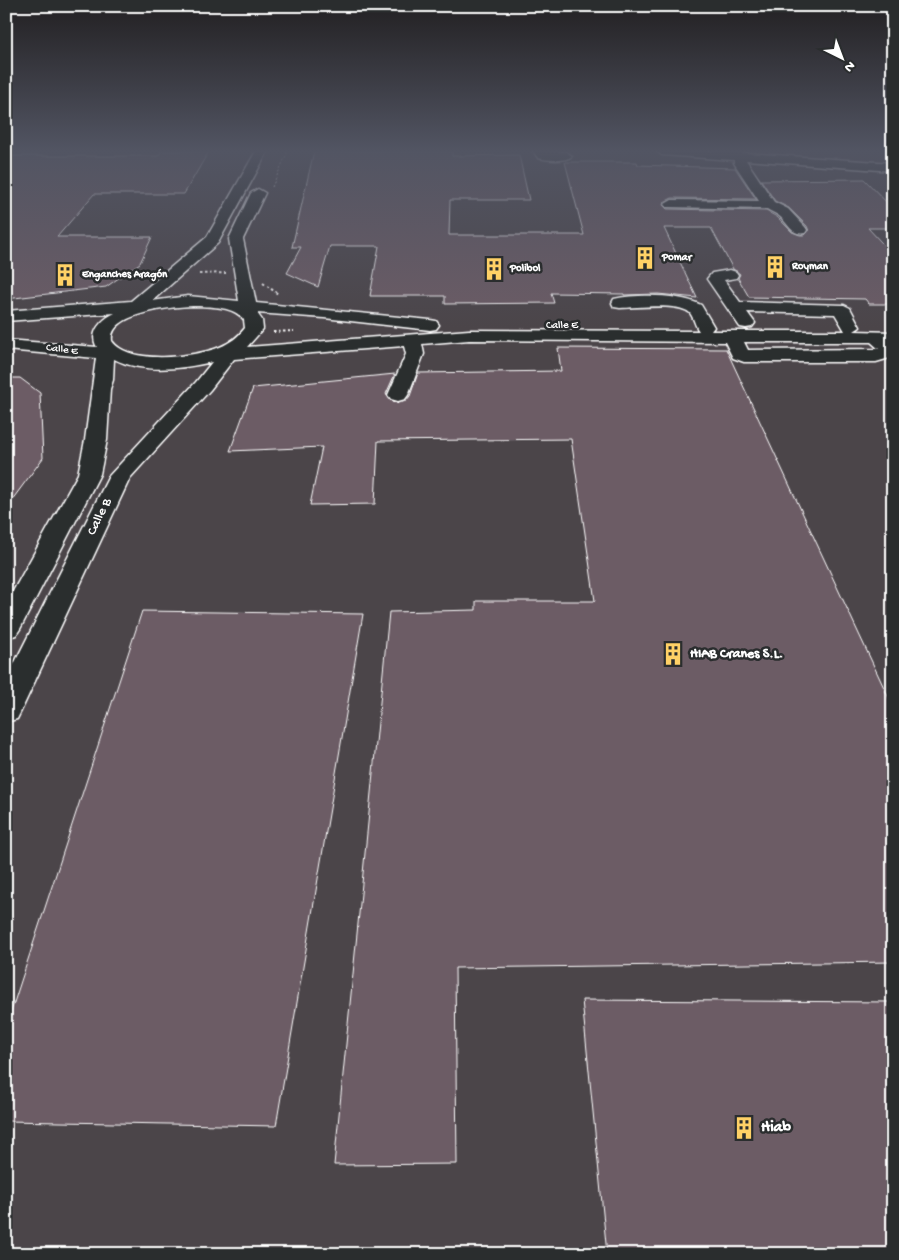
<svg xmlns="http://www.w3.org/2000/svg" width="899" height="1260" font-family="'Gochi Hand',sans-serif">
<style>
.built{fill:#4c454a}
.building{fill:#6c5b65;stroke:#fff}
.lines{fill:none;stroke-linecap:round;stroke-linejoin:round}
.minor-casing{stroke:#fff;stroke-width:3}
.path-far1{stroke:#fff;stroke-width:1;stroke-dasharray:2 2;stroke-linecap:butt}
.path{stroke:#fff;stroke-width:2;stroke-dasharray:2.5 2.5;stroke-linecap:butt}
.minor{fill:#2a2d2e;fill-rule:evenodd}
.labels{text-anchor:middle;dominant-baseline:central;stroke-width:5;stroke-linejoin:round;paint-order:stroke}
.far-poi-label{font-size:11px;font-weight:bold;fill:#fff;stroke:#2a2d2e;text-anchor:start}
.far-street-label{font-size:11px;fill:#fff;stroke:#2a2d2e}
.street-label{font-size:14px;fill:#fff;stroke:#2a2d2e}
.poi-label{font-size:14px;font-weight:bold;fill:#fff;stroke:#2a2d2e;text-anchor:start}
.near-poi-label{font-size:16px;font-weight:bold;fill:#fff;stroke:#2a2d2e;text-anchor:start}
</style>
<rect width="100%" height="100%" fill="#3e3b3e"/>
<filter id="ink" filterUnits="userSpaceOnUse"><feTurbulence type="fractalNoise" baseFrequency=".02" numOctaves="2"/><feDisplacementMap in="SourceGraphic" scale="10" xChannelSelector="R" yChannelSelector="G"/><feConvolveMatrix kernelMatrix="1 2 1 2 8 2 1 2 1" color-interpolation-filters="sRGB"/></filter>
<g filter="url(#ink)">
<path class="built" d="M6 151H893V1254H6Z"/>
<path class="building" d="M162 151H209L184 194H94L57 237H152L140 263 106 287 6 299V156H158Z
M314 151H452V156L519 155 529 200H450L449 235H584L565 162H637L638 165 735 168 756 199 672 198 664 202 663 205 667 209 766 211 777 217 792 232 800 235H805L809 231 807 226 789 208 775 201 761 180 864 179 893 209V228H868L893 255V304H869L865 299 749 297 738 278 740 274 733 269 711 228H664L697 298 658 294 624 295V294L551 293 554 303 445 304V296H370L379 246H330L318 287 287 273 301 247H292Z
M558 348 726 349 893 707V962L455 968 457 1164 334 1165 389 612 476 610V601H595L571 439 378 441 375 504 310 505 322 447 230 451 253 388 395 374 386 394 390 400 399 403 406 401 410 396 418 373 561 371Z
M6 378H20L40 393 43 458 6 508Z
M142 611 363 614 276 1126 6 1121V1027Z
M582 1000 893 1002V1254H607Z"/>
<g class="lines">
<defs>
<path id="minor" d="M256 151H268L218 243 152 301 188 296 239 301 229 239 251 193 258 189 265 193 243 239 256 303 430 320 436 321 439 325 436 329 430 330 324 318 257 313 262 320 263 329 247 347 469 330 699 331C695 326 694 318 690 313 678 302 636 308 620 308L614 307 612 303 614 299C637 294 680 294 701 305L714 327 711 331H848H845L835 314 747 312 755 323 752 327 746 328 740 327 707 279 712 273 730 270 736 272 738 275 736 278 724 280 740 302 844 305 850 308 860 327 854 331 893 332V357L876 362H744L733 358 725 342 469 340 422 344 424 354 408 395 405 399 398 401 391 399 388 395 406 354 404 346 234 359 210 390 130 478 21 711 17 719 6 722V680L109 476 196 382 212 362C182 369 143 374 114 359L113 380 110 389 107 440 100 474 20 629 16 635 6 638V604L78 474 85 440 96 358 6 350V340L97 347C88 333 102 319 115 313L6 321V311L131 301 207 237ZM196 306C212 307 234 306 244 320L245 328C238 337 230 343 220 347 195 357 130 366 112 341 108 312 177 306 196 306ZM744 342H871L879 349 748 350Z
M533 151 566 152 572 156C565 162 547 160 538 158Z
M656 151H717L893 163V171L746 160 774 202 788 209 805 227 807 230 805 233C791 236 788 222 778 215 775 213 770 211 767 209L667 207 665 204 672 200 759 201 734 163V160L662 155Z"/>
</defs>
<use href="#minor" class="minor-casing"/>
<path class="path-far1" d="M272 187 288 151"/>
<path class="path" d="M199 274 226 273
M263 283 278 294
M273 332 294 331"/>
<use href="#minor" class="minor"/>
</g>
</g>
<linearGradient id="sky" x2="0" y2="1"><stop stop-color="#222022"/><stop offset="0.46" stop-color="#525563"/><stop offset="1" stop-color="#525563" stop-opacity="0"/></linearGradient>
<rect width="899" height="328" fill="url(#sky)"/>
<defs>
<symbol id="building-bare" viewBox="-9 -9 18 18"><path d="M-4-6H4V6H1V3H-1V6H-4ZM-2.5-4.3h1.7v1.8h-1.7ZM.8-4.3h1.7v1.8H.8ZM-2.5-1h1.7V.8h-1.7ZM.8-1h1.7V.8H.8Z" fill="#ffd166" stroke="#2a2d2e" stroke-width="2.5" paint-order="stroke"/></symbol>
</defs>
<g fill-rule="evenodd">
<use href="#building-bare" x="629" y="242" width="32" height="32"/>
<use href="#building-bare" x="759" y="251" width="32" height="32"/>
<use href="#building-bare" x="478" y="253" width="32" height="32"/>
<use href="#building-bare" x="49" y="259" width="32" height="32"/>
<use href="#building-bare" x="657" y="638" width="32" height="32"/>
<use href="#building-bare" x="728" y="1112" width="32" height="32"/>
</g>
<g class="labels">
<g class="far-poi-label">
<text x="662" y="258">Pomar</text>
<text x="792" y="267">Royman</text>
<text x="510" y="269">Polibol</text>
<text x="82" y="275">Enganches Aragón</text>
</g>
<g class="far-street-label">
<text x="562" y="326">Calle E</text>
<text transform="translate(62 350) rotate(7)">Calle E</text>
</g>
<g class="street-label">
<text transform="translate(100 517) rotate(-64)">Calle B</text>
</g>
<g class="poi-label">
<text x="690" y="654">HIAB Cranes S.L.</text>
</g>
<g class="near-poi-label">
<text x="761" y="1128">Hiab</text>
</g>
</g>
<rect width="899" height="1260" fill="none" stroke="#2a2d2e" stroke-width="25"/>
<rect x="12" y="12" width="874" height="1235" fill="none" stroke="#fff" stroke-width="2" filter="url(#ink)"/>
<g transform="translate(842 58) rotate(138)" stroke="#2a2d2e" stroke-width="4" paint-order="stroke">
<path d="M0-4L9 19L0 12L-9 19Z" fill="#ffffff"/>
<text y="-8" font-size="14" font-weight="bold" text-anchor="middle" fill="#ffffff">N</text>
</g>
</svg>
